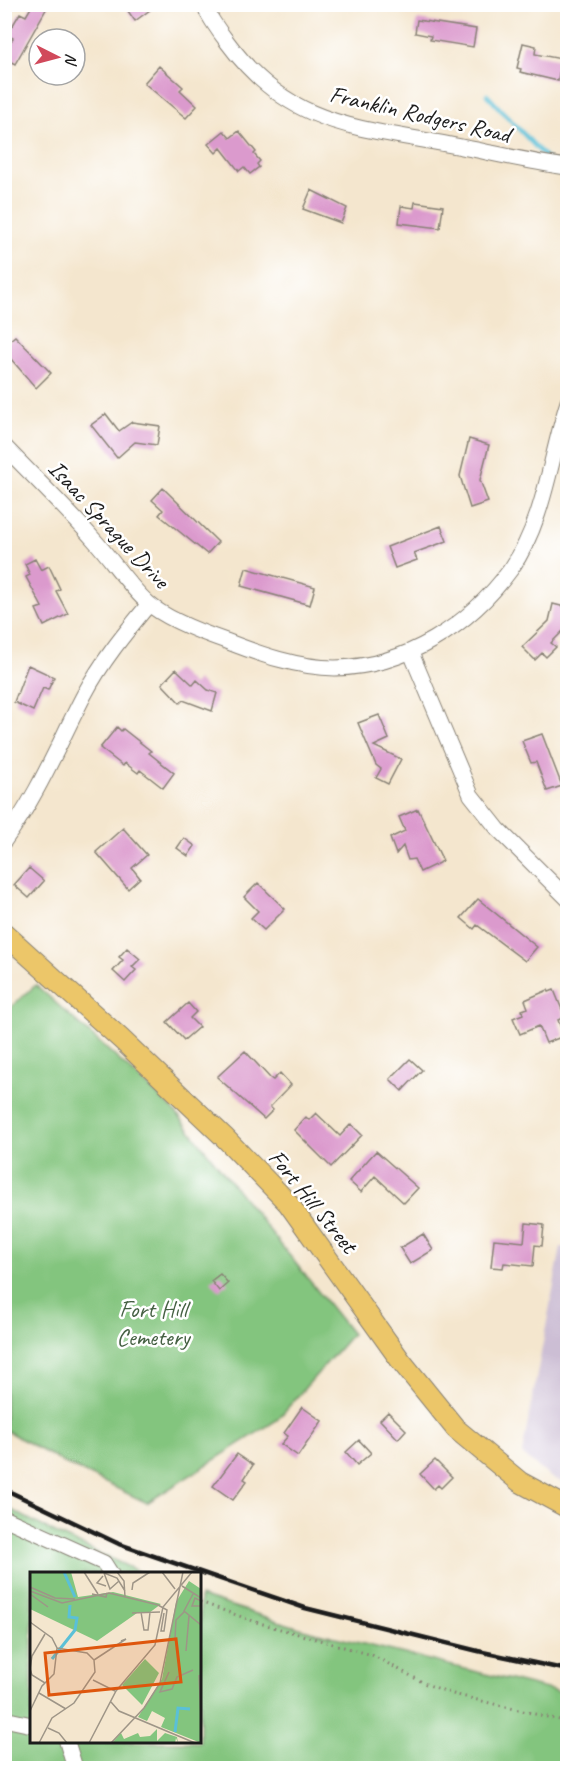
<svg xmlns="http://www.w3.org/2000/svg" width="572" height="1773" font-family="Caveat,sans-serif">
<style>
.industrial{fill:#ccbed4}
.green{fill:#83c57e;stroke:#50704d;stroke-width:1.5}
.lines{fill:none;stroke-linecap:round;stroke-linejoin:round}
.stream{stroke:#5ac0d7;stroke-width:4.5}
.building{fill:#db9acd}
.minor-casing{stroke:#888175;stroke-width:17}
.major-casing{stroke:#888175;stroke-width:22}
.path{stroke:#888175;stroke-width:3;stroke-dasharray:1.5 4.5;stroke-linecap:butt}
.minor{stroke:#fff;stroke-width:15}
.major{stroke:#ecc669;stroke-width:20}
.rail{stroke:#1c1c1c;stroke-width:4.5}
.labels{text-anchor:middle;dominant-baseline:central;stroke-width:5;stroke-linejoin:round;paint-order:stroke}
.street-label{font-size:24px;fill:#1c1c1c;stroke:#fff}
.park-label{font-size:24px;fill:#456043;stroke:#fff}
.inset-river{fill:none;stroke:#5ac0d7;stroke-width:3}
.inset-road{fill:none;stroke:#9e9587;stroke-width:1.5}
.view{fill:#de560d;fill-opacity:0.15;stroke:#de560d;stroke-width:3}
.inset-edge{fill:none;stroke:#1c1c1c;stroke-width:3}
</style>
<rect width="100%" height="100%" fill="#fff"/>
<filter id="ink" filterUnits="userSpaceOnUse"><feTurbulence type="fractalNoise" baseFrequency=".0167" numOctaves="2"/><feDisplacementMap in="SourceGraphic" scale="12" xChannelSelector="R" yChannelSelector="G"/><feConvolveMatrix kernelMatrix="1 2 1 2 8 2 1 2 1" color-interpolation-filters="sRGB"/></filter>
<filter id="wash" filterUnits="userSpaceOnUse"><feTurbulence type="fractalNoise" baseFrequency=".008" numOctaves="4" result="noise"/><feDisplacementMap in="SourceGraphic" scale="24" xChannelSelector="R" yChannelSelector="G"/><feGaussianBlur stdDeviation="1.35" result="paint"/><feColorMatrix in="noise" values="0 0 0 0 0 0 0 0 0 0 0 0 0 0 0 0 0 1.4 0 .05"/><feComposite in="paint" operator="in"/></filter>
<g filter="url(#wash)">
<rect width="100%" height="100%" fill="#f4e6ce"/>
<path class="industrial" d="M561 1247H568L567 1484 550 1477 522 1454Z"/>
<path class="green" d="M36 985 173 1109 352 1334 277 1420 147 1503 66 1464 5 1430 4 1013Z
M4 1506 59 1535 142 1573 32 1574V1742H200V1596L303 1629 567 1694V1768H5Z"/>
<g class="lines">
<path class="stream" d="M487 95 547 159
M557 169 568 180"/>
</g>
<g id="blocks">
<path class="building" d="M33 4H49L15 64 4 58V53L13 38 7 35 20 13 26 16Z
M123 4H158L135 21Z
M417 20 476 29 473 47 430 40 431 36 415 33Z
M523 43 536 46 535 54 567 60V75L559 73 558 81 520 72 521 69 517 68Z
M159 66 183 87 180 90 197 106 186 118 144 83Z
M224 131 230 138 239 131 256 152 254 154 260 161 257 164 259 167 250 174 244 167 239 171 221 148 216 153 208 144Z
M311 190 347 208 341 223 303 209Z
M415 202 443 206 440 228 399 223 401 206 414 208Z
M15 336 51 373 36 388 4 351V345Z
M106 414 119 431 132 422 160 426 157 445 135 442 117 458 91 425Z
M469 439 489 445 480 480 488 502 470 508 460 476Z
M163 488 218 542 207 554 159 515 163 510 152 500Z
M441 526 447 541 414 553 417 560 395 568 387 547Z
M35 559 41 570 49 566 60 589 56 591 68 614 44 626 36 609 42 607 26 577 30 575 25 564Z
M246 568 315 587 310 605 241 586Z
M553 604 565 607 564 610 567 611 564 630 551 643 556 647 546 657 542 653 535 660 522 647 549 621Z
M28 665 54 677 48 690 43 688 33 711 14 702Z
M176 669 193 685 197 680 208 690 217 693 212 711 183 700 180 703 162 684Z
M379 715 389 739 374 746 401 759 388 784 376 778 381 769 376 765 358 723Z
M117 727 121 731 123 729 151 751 149 753 174 773 163 788 140 770 138 773 125 763 123 766 100 748Z
M542 734 562 786 547 791 536 762 531 763 522 741Z
M418 809 443 861 420 872 414 859 408 860 403 846 396 854 390 838 405 831 399 817Z
M123 828 147 855 132 868 140 878 128 889 96 852Z
M184 838 195 846 188 856 177 848Z
M29 868 44 881 29 898 14 885Z
M258 883 285 909 264 930 251 918 258 911 244 897Z
M478 899 537 947 525 961 477 925 474 929 461 918Z
M127 948 140 959 132 967 136 970 125 982 113 971 123 960 119 957Z
M548 990 549 992 554 990 565 1017 558 1020 564 1036 546 1043 539 1026 520 1034 513 1018 523 1014 522 1010 528 1008 525 1000Z
M188 1003 196 1012 190 1018 199 1027 184 1040 167 1022Z
M245 1051 270 1078 273 1080 280 1073 291 1085 270 1107 273 1110 264 1119 217 1077Z
M410 1059 422 1070 402 1091 390 1079Z
M316 1113 340 1136 351 1124 362 1135 331 1167 294 1130 306 1117 309 1120Z
M376 1151 418 1188 404 1203 375 1176 361 1192 349 1181Z
M526 1223 544 1225 542 1246 535 1245 533 1266 504 1263 503 1268 491 1267 494 1239 524 1242Z
M423 1234 433 1250 410 1264 400 1248Z
M220 1274 228 1283 219 1291 211 1281Z
M302 1407 322 1421 298 1456 281 1444 288 1436 284 1433Z
M388 1412 406 1430 398 1439 380 1420Z
M359 1440 371 1453 357 1465 346 1452Z
M237 1454 253 1465 244 1479 247 1481 233 1500 213 1486Z
M435 1460 452 1477 441 1488 438 1485 434 1489 420 1474Z"/>
</g>
</g>
<g filter="url(#ink)">
<use href="#blocks" fill-opacity="0" stroke="#888175" stroke-width="1.5"/>
<g class="lines">
<defs>
<path id="minor" d="M203 4C210 19 218 30 228 43 290 127 357 127 451 145 490 152 528 162 568 167
M4 446C35 478 66 508 95 541 113 561 129 586 148 603 166 619 203 633 226 641 259 654 299 668 335 668 406 667 470 625 511 569 545 520 550 457 568 402
M411 653 471 795 498 829 568 899
M4 841C38 795 58 745 84 695 102 661 125 633 149 604
M4 1518 104 1563 111 1574
M4 1719 32 1725
M67 1742 75 1768"/>
<path id="major" d="M4 933 121 1039 224 1137 288 1203 401 1361 456 1429 520 1482 568 1508"/>
</defs>
<use href="#minor" class="minor-casing"/>
<use href="#major" class="major-casing"/>
<path class="path" d="M200 1602 256 1622 372 1655 426 1684 453 1694 568 1722"/>
<use href="#minor" class="minor"/>
<use href="#major" class="major"/>
<path class="rail" d="M4 1489 119 1544 305 1608 478 1651 568 1670"/>
</g>
</g>
<g class="labels">
<g class="street-label">
<text transform="translate(420 114) rotate(13)">Franklin Rodgers Road</text>
<text transform="translate(109 524) rotate(47)">Isaac Sprague Drive</text>
<text transform="translate(313 1201) rotate(51)">Fort Hill Street</text>
</g>
<g class="park-label">
<text x="153" y="1309">Fort Hill<tspan x="153" dy="28">Cemetery</tspan></text>
</g>
</g>
<g transform="translate(30 1572)">
<rect width="171" height="171" fill="#f4e6ce"/>
<path d="M0 0H41L48 25 83 20 131 32 119 41H107L67 69 0 37ZM159 9 171 17V171L131 155 135 146 122 139 117 149 108 145 132 107 146 30ZM115 87 129 101 112 133 92 113ZM127 157V169L135 161 147 165 148 171 146 166 145 171H82L91 161 94 167 108 161 110 165 120 164Z" fill="#83c57e"/>
<path class="inset-river" d="M34 0 45 25M22 87 45 58 47 46 39 45 40 33M145 160 148 136 160 137"/>
<path class="inset-road" d="M54 0 68 22M87 0 94 9 95 25M132 0 145 17M74 1 80 17 89 9M74 1 87 6 95 19M73 4 67 11 76 14M152 14 171 26M0 15 25 26 45 27M102 18 103 11 120 0M0 19 32 31 79 21 128 33 137 38 134 59H131L134 41M0 22 18 35M62 22 76 25 77 21M163 22 154 39 171 53M171 29 165 26 162 34H171M111 40 114 58H118L120 40M102 41 130 40M0 50 22 66 27 76 24 102 12 114 0 139M145 67 146 48 154 40M156 79 159 44M64 88 96 67 91 69M139 100 130 120 142 117 147 105 163 98M169 103 171 145M63 108 85 119M15 111 2 103 0 97 2 84 15 62M9 121 36 137M81 130 89 139 165 171M18 156 29 161 37 171M9 171 22 146 44 131 65 100 64 88 57 81 27 76M59 171 86 119 125 73 133 35 162 0M81 171 114 136 130 111 153 0"/>
<path class="view" d="M146 67 151 110 19 123 15 81Z"/>
<rect width="171" height="171" class="inset-edge"/>
</g>
<rect width="572" height="1773" fill="none" stroke="#fff" stroke-width="24"/>
<g transform="translate(57 57) rotate(96)"><circle r="28" fill="#ffffff" stroke="#a4a4a4" stroke-width="1.5"/>
<path d="M0-4.5L10 22L0 15L-10 22Z" fill="#d1495b"/>
<text y="-9" font-size="16" font-weight="bold" text-anchor="middle" fill="#1c1c1c">N</text>
</g>
</svg>
